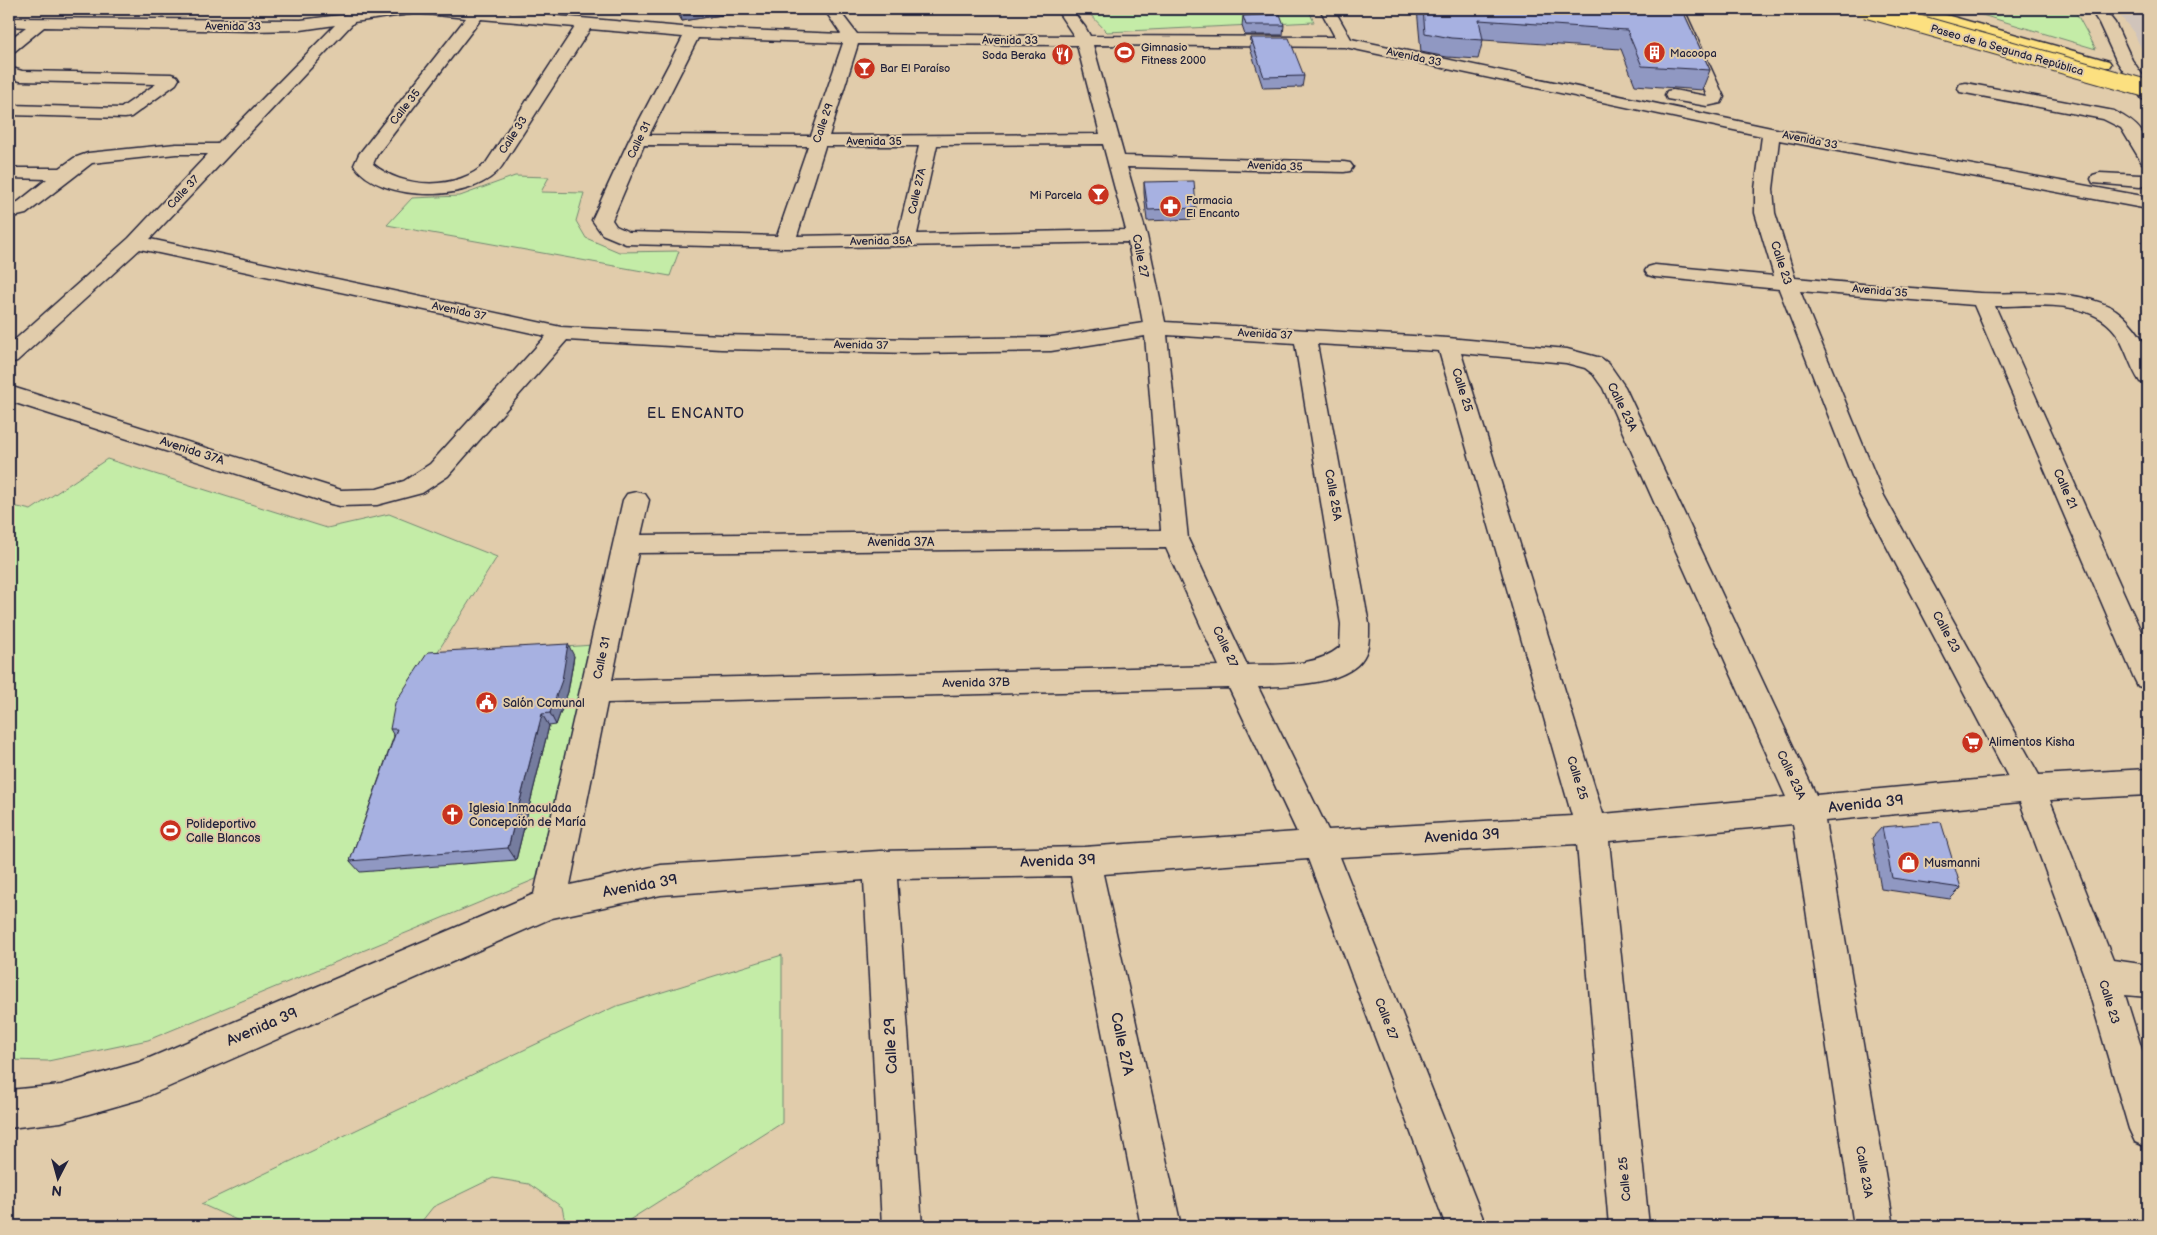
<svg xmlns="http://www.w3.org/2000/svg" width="2157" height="1235" font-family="'Balsamiq Sans',sans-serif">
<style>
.built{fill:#d0c4bb}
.green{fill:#c4eca7;stroke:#738771}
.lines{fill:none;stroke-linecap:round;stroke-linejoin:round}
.minor-casing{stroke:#22223b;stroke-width:3}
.highway-casing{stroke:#22223b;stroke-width:3}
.minor{fill:#e1ccab;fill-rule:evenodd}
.highway{fill:#fce080;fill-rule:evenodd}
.highway-bridge-casing{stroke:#22223b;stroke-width:19;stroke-linecap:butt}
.highway-bridge{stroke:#fce080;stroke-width:17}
.wall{fill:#9098c2;stroke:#22223b}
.shaded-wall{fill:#757c9e;stroke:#22223b}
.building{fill:#a7b1e1;stroke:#22223b}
.labels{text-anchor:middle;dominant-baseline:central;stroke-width:4;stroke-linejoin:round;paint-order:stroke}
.far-street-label{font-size:11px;fill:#22223b;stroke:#e1ccab}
.far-poi-label{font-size:11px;fill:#22223b;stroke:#e1ccab;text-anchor:start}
.street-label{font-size:12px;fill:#22223b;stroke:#e1ccab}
.poi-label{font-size:12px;fill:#22223b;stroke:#e1ccab;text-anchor:start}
.neighbourhood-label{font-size:14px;letter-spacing:1px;fill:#22223b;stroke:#e1ccab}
.near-street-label{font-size:15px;fill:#22223b;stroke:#e1ccab}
</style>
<rect width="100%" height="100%" fill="#e1ccab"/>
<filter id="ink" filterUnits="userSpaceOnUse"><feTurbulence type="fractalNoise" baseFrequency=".02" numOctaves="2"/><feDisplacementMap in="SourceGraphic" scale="10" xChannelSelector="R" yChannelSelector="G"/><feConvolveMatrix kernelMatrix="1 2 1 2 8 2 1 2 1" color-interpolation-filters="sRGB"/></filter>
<g filter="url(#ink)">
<path class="built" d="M2115 9H2148V63L2134 33Z"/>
<path class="green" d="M1085 9H1308L1314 22 1107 32Z
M1962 9H2074L2096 49Z
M515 176 549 177 541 192 584 193 576 221 586 238 619 252 679 251 670 276 387 225 412 198 460 196Z
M107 459 327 528 389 514 497 557 435 656 593 645 536 879 148 1040 48 1061 9 1060V505L31 510Z
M782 955V1123L620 1226H566L562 1207 529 1184 493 1178 433 1207 418 1226H250L201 1204 614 1007Z"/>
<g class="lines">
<defs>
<path id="minor" d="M386 9H479L693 28 841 34 824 9H838L857 34 1074 36 1056 9H1071L1085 27 1090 36 1335 37 1320 9H1334L1351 39 1771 128 2148 197V209L1779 140 1773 189 1775 213 1795 278C1857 284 1919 289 1980 293 2023 295 2071 288 2111 307 2125 314 2146 339 2148 354 2150 363 2149 375 2148 384L2140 382C2130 367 2126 348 2116 333 2091 298 2033 306 1995 306L2148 647V689L2138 686 2134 678 1974 305 1800 291 1883 494 2039 775 2148 769V795L2050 800 2113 960 2148 965V997L2125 995 2148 1069V1148L2135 1142 2129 1129 2084 975 2020 802 1825 821 1894 1226H1854L1793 824 1609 841 1649 1226H1609L1577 844 1340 857 1486 1226H1446L1308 859 1103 874 1181 1226H1141L1071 876 897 879 922 1226H882L864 880 661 895 552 918 141 1099 61 1122 9 1128V1090L61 1085 140 1062 534 894 613 544 623 500 627 494 636 492 645 494 649 500 641 535 1161 530 1145 336 1051 351 913 353 721 349 567 340 448 476 422 493 377 505 340 506 331 504 9 401V386L341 490 377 489 404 481 430 464 546 336 140 249 17 361 9 363V345L129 238 208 154H176L92 163 26 214 9 218V206H13L47 179 9 178V168H60L74 158 88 153 176 144H218L335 25 301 30 250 31 44 27 15 51 9 53V40L26 27 9 26V18L301 20ZM417 13 466 18 359 154 354 165C380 203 476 204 502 166L590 29 683 37 629 140 592 220 602 234 626 244 785 248 1128 242 1143 323 1051 337 913 339 721 335 561 327 150 239 354 22ZM481 19 575 27 486 163C458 191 402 189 373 164L377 155ZM698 38 843 43 811 136 649 135ZM858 44 1077 45 1100 134 829 136ZM1093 45 1345 47 1762 136 1755 189V213L1774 276 1655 265 1648 267 1645 271 1648 275 1655 277 1779 289 1859 494 2008 777 1816 795 1625 387 1609 364 1601 358 1567 349 1448 338 1165 322 1147 236 1127 167 1344 172 1350 171 1353 167 1350 163 1344 162 1124 156ZM1103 144 1126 230 917 234 937 145ZM644 145 808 146 777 236 629 232 616 226 612 220ZM825 146H919L898 234 797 236ZM1167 335 1295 343 1341 624 1340 647C1315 668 1278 664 1247 665L1188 539ZM1317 344 1439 351 1572 816 1328 830 1258 687C1286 686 1342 685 1361 661 1370 650 1369 637 1369 624ZM1461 353 1566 363 1585 368 1593 374 1603 388 1786 797 1603 814ZM1166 548 1219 666 612 680 638 553ZM1229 688 1297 832 1084 847 880 851 661 865 570 885 607 703Z
M1670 9H1684L1724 97 1721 103 1707 106 1667 99 1665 95 1667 91 1673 90 1707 96Z
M2090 9H2104L2115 23 2132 60 2148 83V100L2142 99 2116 60 2099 23Z
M9 67 22 71 171 74 177 76 179 79 176 84 131 117 125 118 9 115V105L121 108 156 84 20 81 9 77Z
M1966 83 2114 111C2141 125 2148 133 2148 164L2142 163 2121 128 2103 119 1960 92 1958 88 1960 84Z
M2100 173 2140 175 2148 173V184L2140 187 2093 183 2091 179 2093 175Z"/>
<path id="highway" d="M1902 9H1925L2109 61 2111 64 2109 67H2097L1904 12Z"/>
</defs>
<use href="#minor" class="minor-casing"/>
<use href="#highway" class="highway-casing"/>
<use href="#minor" class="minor"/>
<use href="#highway" class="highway"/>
<defs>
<path id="highway-bridge" d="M1866 9 2148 89"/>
</defs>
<use href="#highway-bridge" class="highway-bridge-casing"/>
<use href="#highway-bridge" class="highway-bridge"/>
</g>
<path class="wall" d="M675 9H742V12L682 21Z
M1417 9H1682L1710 70 1702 90 1635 85 1621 49 1483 40 1478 59 1447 57 1421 52Z
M1243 16 1284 25 1283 35H1245L1242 26Z
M1251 38 1304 76 1302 87 1263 88 1250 48Z
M1144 182 1196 208 1195 219 1147 221 1144 193Z
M574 656 568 692 556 725 549 726 516 860 360 872 350 861 394 736 390 729Z
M1882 827 1961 888 1950 899 1881 889 1872 838Z"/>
<path class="shaded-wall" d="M679 9H742V12L682 21Z
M568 644 574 656 568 692 556 725 550 713Z
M542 714 549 726 516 860 508 848Z"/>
<path class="building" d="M1423 9H1682L1710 70 1642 66 1627 30 1479 20 1483 40 1451 38 1425 33Z
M1280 14 1284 25H1246L1243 16Z
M1251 38H1289L1304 76 1264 77Z
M1194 181 1196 208 1148 210 1144 182Z
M568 644 562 680 550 713 542 714 508 848 350 861 397 729H390L395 703 428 652Z
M1941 822 1961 888 1892 878 1882 827Z"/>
</g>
<defs>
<symbol id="stadium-disc" viewBox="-11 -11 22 22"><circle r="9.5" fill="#c8321e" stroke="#e1ccab"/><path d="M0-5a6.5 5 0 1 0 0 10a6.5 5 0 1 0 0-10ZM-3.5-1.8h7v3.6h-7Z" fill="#fff"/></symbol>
<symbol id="building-disc" viewBox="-11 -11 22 22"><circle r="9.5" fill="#c8321e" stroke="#e1ccab"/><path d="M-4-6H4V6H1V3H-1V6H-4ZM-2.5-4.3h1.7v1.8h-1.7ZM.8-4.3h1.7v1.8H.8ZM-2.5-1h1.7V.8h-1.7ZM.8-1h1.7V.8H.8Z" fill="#fff"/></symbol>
<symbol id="restaurant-disc" viewBox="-11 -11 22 22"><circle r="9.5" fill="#c8321e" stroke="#e1ccab"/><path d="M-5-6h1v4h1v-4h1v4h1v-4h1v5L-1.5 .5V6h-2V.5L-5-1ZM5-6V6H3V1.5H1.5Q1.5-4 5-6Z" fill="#fff"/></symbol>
<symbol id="bar-disc" viewBox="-11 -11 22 22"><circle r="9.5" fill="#c8321e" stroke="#e1ccab"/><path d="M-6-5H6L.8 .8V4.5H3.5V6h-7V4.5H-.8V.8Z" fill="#fff"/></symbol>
<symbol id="pharmacy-disc" viewBox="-11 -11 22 22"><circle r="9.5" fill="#c8321e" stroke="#e1ccab"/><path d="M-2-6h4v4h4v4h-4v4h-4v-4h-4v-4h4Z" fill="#fff"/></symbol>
<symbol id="civic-disc" viewBox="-11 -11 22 22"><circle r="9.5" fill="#c8321e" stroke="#e1ccab"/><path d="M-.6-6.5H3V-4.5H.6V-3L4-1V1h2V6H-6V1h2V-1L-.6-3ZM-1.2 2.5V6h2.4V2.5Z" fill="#fff"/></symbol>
<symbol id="supermarket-disc" viewBox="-11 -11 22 22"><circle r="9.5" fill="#c8321e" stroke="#e1ccab"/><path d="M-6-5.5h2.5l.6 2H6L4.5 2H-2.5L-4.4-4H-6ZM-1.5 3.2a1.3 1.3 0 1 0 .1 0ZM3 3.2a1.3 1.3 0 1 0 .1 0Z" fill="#fff"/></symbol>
<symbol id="church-disc" viewBox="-11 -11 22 22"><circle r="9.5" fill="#c8321e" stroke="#e1ccab"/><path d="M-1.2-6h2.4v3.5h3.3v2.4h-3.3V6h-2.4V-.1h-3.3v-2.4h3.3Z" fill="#fff"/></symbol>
<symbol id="shop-disc" viewBox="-11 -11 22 22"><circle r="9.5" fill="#c8321e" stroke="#e1ccab"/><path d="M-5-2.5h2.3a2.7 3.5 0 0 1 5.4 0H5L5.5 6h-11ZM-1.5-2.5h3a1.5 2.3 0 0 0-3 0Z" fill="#fff"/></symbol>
</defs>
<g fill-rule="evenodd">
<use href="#stadium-disc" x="1112" y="40" width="25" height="25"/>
<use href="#building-disc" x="1642" y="40" width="25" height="25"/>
<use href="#restaurant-disc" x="1050" y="42" width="25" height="25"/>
<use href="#bar-disc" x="852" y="56" width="25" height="25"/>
<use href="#bar-disc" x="1086" y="182" width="25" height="25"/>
<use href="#pharmacy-disc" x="1158" y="194" width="25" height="25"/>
<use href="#civic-disc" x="474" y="690" width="25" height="25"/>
<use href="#supermarket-disc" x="1960" y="730" width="25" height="25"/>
<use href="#church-disc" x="440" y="802" width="25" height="25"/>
<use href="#stadium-disc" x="158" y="818" width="25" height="25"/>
<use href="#shop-disc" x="1896" y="850" width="25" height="25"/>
</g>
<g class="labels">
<g class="far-street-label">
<text x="233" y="26">Avenida 33</text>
<text x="1010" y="40">Avenida 33</text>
<text transform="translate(2007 50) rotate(16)">Paseo de la Segunda República</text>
<text transform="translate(1414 57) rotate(12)">Avenida 33</text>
<text transform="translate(405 107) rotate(-52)">Calle 35</text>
<text transform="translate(823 123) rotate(-71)">Calle 29</text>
<text transform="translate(513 135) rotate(-57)">Calle 33</text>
<text transform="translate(639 140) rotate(-64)">Calle 31</text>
<text transform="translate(1810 140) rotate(11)">Avenida 33</text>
<text x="874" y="141">Avenida 35</text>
<text transform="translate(1275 166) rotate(2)">Avenida 35</text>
<text transform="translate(917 191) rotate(-77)">Calle 27A</text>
<text transform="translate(183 192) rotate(-47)">Calle 37</text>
<text transform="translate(881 241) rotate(-1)">Avenida 35A</text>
<text transform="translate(1880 291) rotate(5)">Avenida 35</text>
<text transform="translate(459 311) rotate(12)">Avenida 37</text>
<text transform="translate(1265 334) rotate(3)">Avenida 37</text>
<text transform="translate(861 345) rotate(1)">Avenida 37</text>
</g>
<g class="far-poi-label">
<text x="1141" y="47">Gimnasio<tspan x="1141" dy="13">Fitness 2000</tspan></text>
<text x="1670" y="53">Macoopa</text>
<text x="1046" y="55" text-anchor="end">Soda Beraka</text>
<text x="880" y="68">Bar El Paraíso</text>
<text x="1082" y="195" text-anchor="end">Mi Parcela</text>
<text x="1186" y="200">Farmacia<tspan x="1186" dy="13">El Encanto</tspan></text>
</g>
<g class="street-label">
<text transform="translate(1140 256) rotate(79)">Calle 27</text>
<text transform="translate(1781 263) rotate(72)">Calle 23</text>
<text transform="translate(1462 390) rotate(73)">Calle 25</text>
<text transform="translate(1622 407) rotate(64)">Calle 23A</text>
<text transform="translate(192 451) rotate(18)">Avenida 37A</text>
<text transform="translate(2065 489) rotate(66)">Calle 21</text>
<text transform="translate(1333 495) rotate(80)">Calle 25A</text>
<text x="901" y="542">Avenida 37A</text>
<text transform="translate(1946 632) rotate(62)">Calle 23</text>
<text transform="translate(1225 647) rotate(65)">Calle 27</text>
<text transform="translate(602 658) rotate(-78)">Calle 31</text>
<text transform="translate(976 683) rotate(-1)">Avenida 37B</text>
<text transform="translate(1791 775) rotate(65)">Calle 23A</text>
<text transform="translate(1577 778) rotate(73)">Calle 25</text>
<text transform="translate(2109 1002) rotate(73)">Calle 23</text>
<text transform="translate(1386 1019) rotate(69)">Calle 27</text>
<text transform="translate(1864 1172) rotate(80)">Calle 23A</text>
<text transform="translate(1625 1179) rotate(-95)">Calle 25</text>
</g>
<g class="poi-label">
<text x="503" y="703">Salón Comunal</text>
<text x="1989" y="742">Alimentos Kisha</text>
<text x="469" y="808">Iglesia Inmaculada<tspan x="469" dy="14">Concepción de María</tspan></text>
<text x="186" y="824">Polideportivo<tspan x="186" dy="14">Calle Blancos</tspan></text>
<text x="1924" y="863">Musmanni</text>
</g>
<g class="neighbourhood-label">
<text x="696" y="413">EL ENCANTO</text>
</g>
<g class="near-street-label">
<text transform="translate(1866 804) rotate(-6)">Avenida 39</text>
<text transform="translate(1462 836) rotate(-3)">Avenida 39</text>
<text transform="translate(1058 861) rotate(-2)">Avenida 39</text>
<text transform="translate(640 886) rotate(-10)">Avenida 39</text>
<text transform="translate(262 1027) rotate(-23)">Avenida 39</text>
<text transform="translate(1122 1044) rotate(78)">Calle 27A</text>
<text transform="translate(891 1046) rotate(-93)">Calle 29</text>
</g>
</g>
<rect width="2157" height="1235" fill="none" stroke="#e1ccab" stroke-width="30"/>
<rect x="15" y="15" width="2127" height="1205" fill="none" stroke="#22223b" stroke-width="2" filter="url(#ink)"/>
<g transform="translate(58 1178) rotate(186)" stroke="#e1ccab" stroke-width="4" paint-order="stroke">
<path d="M0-4L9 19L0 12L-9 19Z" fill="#22223b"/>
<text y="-8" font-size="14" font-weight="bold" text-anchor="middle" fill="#22223b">N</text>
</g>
</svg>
